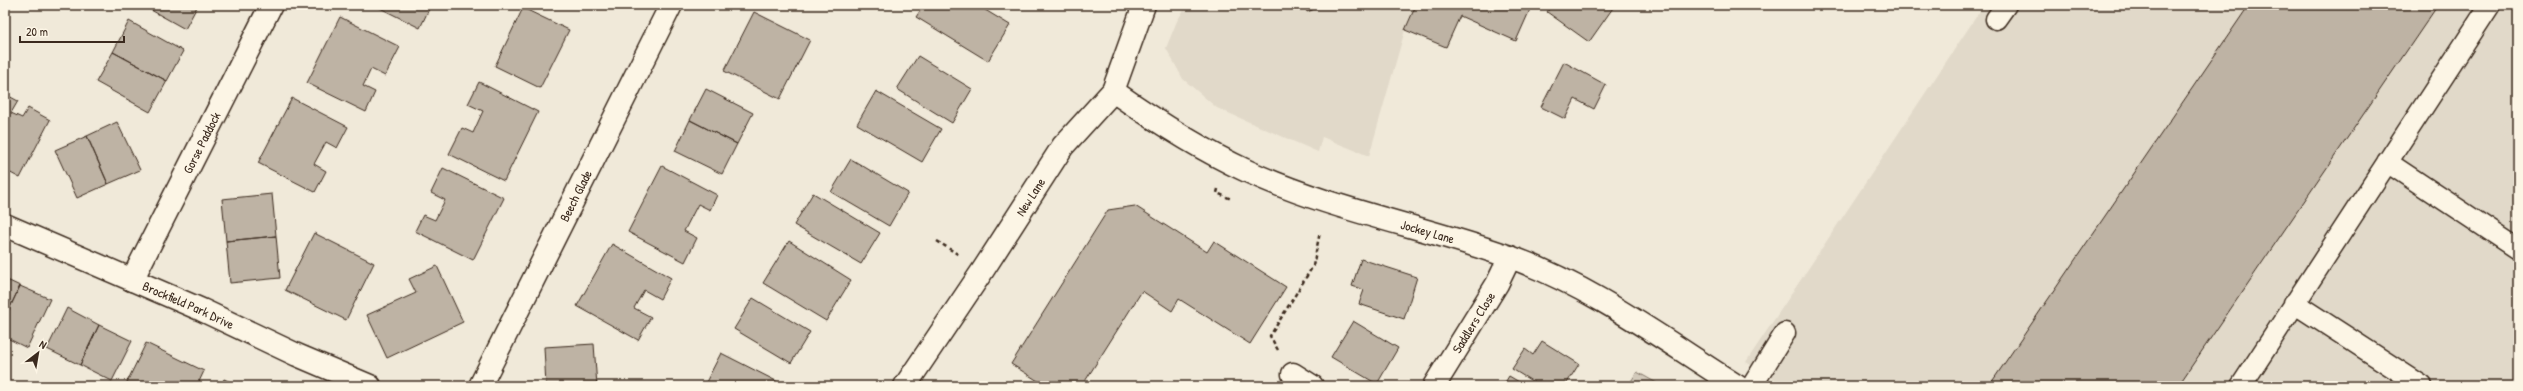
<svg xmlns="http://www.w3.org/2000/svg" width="2523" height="391" font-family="'Patrick Hand',sans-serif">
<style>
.built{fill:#e1d9c9}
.green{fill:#d2c9ba;stroke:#867a6c}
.building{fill:#beb3a4;stroke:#3b2a1e}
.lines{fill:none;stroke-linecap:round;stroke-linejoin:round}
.service-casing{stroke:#3b2a1e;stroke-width:23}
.minor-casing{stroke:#3b2a1e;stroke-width:25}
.tertiary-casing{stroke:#3b2a1e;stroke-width:25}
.path{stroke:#3b2a1e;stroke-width:2.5;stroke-dasharray:4 3;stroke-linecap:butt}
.service{stroke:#fcf5e5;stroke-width:20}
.minor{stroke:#fcf5e5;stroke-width:22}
.tertiary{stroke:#fcf5e5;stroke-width:22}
.labels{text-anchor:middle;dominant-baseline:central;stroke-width:4;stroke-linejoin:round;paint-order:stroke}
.street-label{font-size:13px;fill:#3b2a1e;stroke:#fcf5e5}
</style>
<rect width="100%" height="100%" fill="#f0e9d9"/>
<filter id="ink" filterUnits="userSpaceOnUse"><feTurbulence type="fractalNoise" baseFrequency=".025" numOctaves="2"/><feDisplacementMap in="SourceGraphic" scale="8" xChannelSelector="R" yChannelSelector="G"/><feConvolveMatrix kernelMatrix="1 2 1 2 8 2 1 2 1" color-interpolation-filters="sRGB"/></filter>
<g filter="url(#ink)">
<path class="built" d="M1187 5H1416L1405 30 1369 156 1322 137 1318 152 1217 108 1183 79 1166 48 1177 21Z
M1984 5H2518V386H1785L1746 362Z"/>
<path class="green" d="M1637 372 1662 386H1628Z"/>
<path class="building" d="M142 5H198L185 29Z
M374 5H421L429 9 420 28Z
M924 5H977L1010 25 988 61 916 17Z
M1305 5H1325L1307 12Z
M1416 5H1532L1516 41 1460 16 1446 47 1405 30Z
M1552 5H1615L1589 42 1547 12Z
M2249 5H2438L2178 386H1989Z
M523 8 569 30 540 88 495 66Z
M754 12 810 40 780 99 724 71Z
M340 17 400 47 385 76 371 69 363 86 375 92 366 112 307 83Z
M129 21 183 51 167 81 113 52Z
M113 52 167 81 150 112 96 82Z
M918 56 972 89 952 123 897 89Z
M1564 62 1606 85 1594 109 1575 99 1565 119 1541 107Z
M479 82 538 112 504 181 449 154 462 128 473 133 483 111 468 104Z
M706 89 753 113 737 144 690 120Z
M876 91 941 129 922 162 857 124Z
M5 94 18 101 11 113 22 118 28 108 50 120 20 178 5 170Z
M292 98 348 127 337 148 326 142 314 164 326 171 315 192 258 163Z
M690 120 737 144 722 174 675 151Z
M117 122 140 170 108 184 87 136Z
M87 136 108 184 77 198 55 150Z
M851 159 908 193 889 226 831 192Z
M662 166 717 195 710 210 698 204 684 231 697 238 685 262 628 232Z
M443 168 504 198 473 260 415 231 423 215 435 220 445 200 431 193Z
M813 193 880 233 861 264 794 225Z
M272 194 276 236 226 241 222 199Z
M1135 206 1207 252 1214 241 1286 287 1250 344 1179 299 1172 311 1142 291 1082 386H1046L1011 364 1108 210Z
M314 233 374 263 346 320 285 290Z
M276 236 280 278 230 283 226 241Z
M789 241 851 280 826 321 763 283Z
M612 244 671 278 660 299 644 290 634 308 651 317 638 340 577 306Z
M1361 259 1417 277 1404 319 1359 304 1364 290 1352 286Z
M437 266 463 322 387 358 367 315 416 293 409 279Z
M5 279 20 286 5 318Z
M20 286 50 299 27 348 5 337V318Z
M753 298 810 332 791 363 734 329Z
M67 308 99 325 80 365 47 349Z
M1353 321 1398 348 1377 384 1331 357Z
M99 325 132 341 112 381 80 365Z
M1542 341 1579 364 1565 386H1540L1512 369 1525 349 1533 355Z
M146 343 204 371 197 386H130L126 384Z
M594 344 597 386H546L544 347Z
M721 353 782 384V386H704Z
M1509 376 1526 386H1503Z
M224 379 239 386H221Z"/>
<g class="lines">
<defs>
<path id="service" d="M1996 19 2006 5
M2387 162 2518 249
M2294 303 2422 386
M1752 386 1785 333
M2241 386 2490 5"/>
<g id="minor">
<path id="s1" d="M5 225 202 310 297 355 370 386"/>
<path id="s2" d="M132 280 271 5"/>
<path d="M1293 374 1312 386"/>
<path id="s3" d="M480 386 671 5"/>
<path id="s4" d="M1434 386 1497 284 1510 257"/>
</g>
<g id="tertiary">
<path id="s5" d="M1113 91C1156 121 1199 149 1247 171 1331 210 1423 226 1510 257 1591 286 1664 340 1737 386"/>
<path id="s6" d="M905 386 983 270 1063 146 1113 91 1144 5"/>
</g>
</defs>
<use href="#service" class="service-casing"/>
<use href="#minor" class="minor-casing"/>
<use href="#tertiary" class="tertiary-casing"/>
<path class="path" d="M1218 189 1217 193 1231 199
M937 241 959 255
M1278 350 1270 336 1313 266 1320 232"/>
<use href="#service" class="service"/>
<use href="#minor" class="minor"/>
<use href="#tertiary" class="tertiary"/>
</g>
</g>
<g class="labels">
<g class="street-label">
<text stroke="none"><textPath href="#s2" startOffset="154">Gorse Paddock</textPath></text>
<text stroke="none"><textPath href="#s3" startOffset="213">Beech Glade</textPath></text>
<text stroke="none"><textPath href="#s6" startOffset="227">New Lane</textPath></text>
<text stroke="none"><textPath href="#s5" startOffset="347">Jockey Lane</textPath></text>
<text stroke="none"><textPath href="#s1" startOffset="200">Brockfield Park Drive</textPath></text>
<text stroke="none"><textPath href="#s4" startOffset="75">Saddlers Close</textPath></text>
</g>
</g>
<rect width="2523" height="391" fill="none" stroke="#fcf5e5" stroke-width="20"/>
<rect x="10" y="10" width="2503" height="371" fill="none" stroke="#3b2a1e" stroke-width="1.5" filter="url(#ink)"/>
<g transform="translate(38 353) rotate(31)" stroke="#fcf5e5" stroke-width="3" paint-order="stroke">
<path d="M0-3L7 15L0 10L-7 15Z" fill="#3b2a1e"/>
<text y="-6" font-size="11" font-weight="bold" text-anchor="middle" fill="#3b2a1e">N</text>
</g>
<path d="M20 36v6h104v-6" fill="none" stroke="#3b2a1e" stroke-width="2"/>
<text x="26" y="36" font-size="12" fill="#3b2a1e" stroke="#fcf5e5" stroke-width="3" paint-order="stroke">20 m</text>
</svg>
